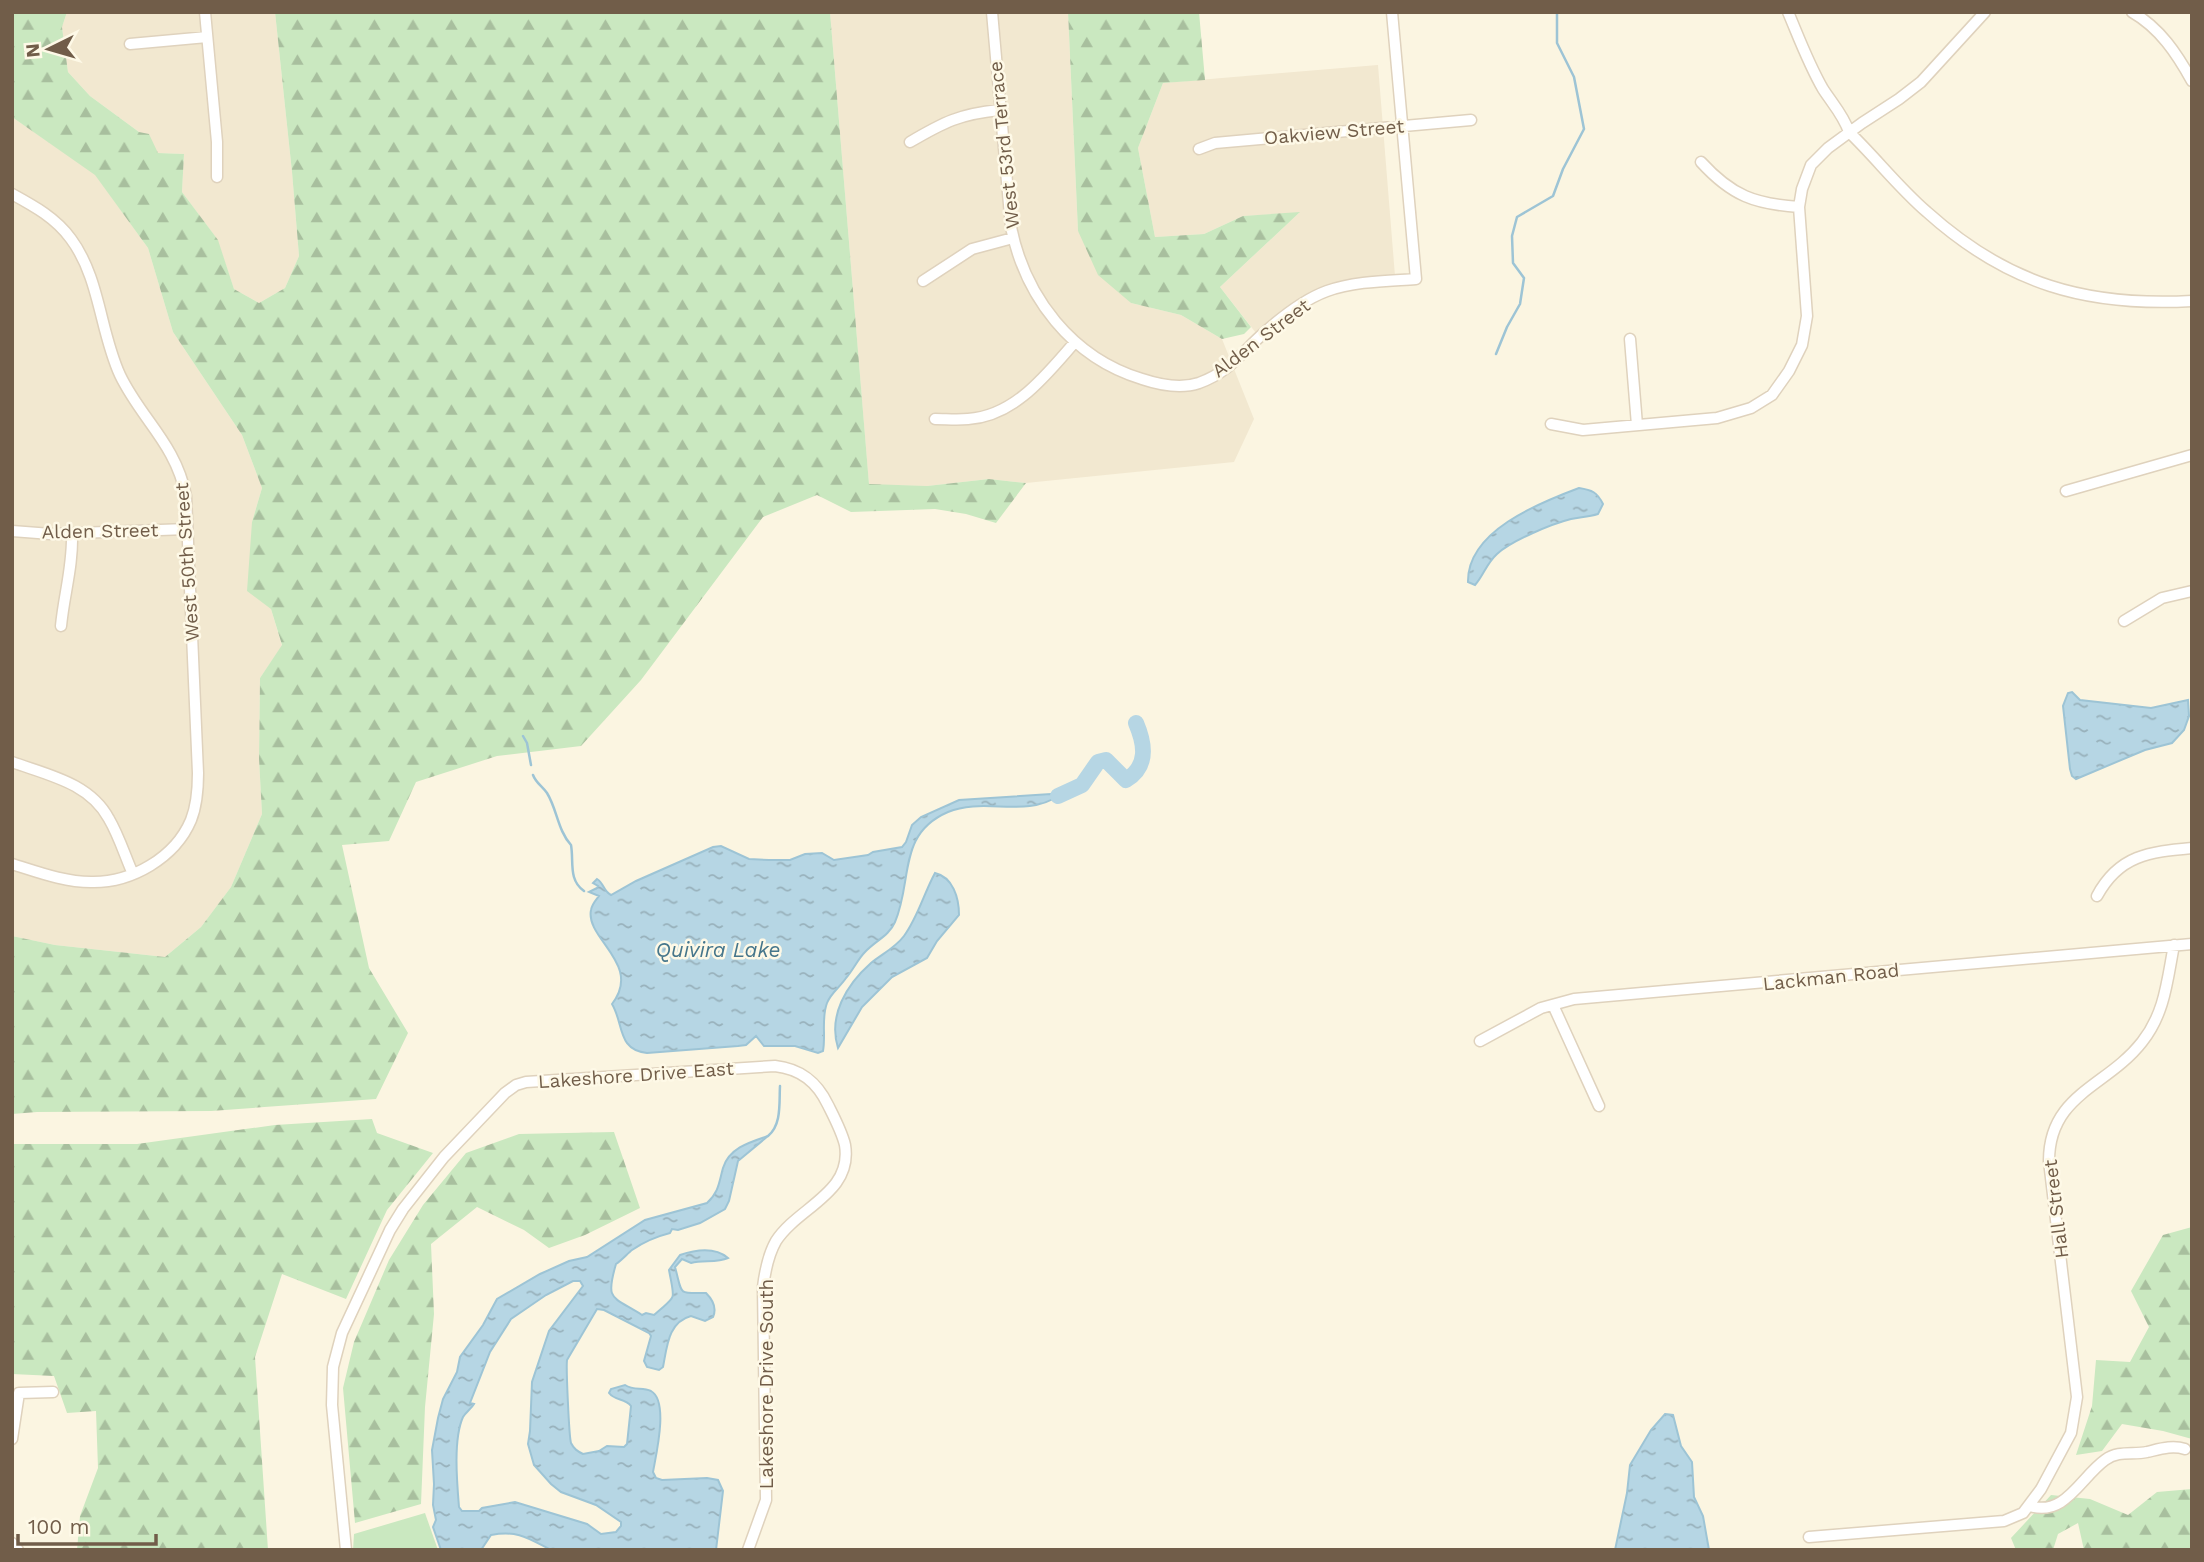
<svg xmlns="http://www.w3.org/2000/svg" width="2204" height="1562" font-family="'Work Sans',sans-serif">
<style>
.residential{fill:#f2e8d0}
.forest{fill:url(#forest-firs)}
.park{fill:#cae8c0}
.water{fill:url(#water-ripples);stroke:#9dc4d5;stroke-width:2;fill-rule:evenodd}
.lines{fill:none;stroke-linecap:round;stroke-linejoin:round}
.stream{stroke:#9dc4d5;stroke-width:2.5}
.river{stroke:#b6d6e4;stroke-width:16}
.street-casing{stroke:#dfd2bd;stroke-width:13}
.street{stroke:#fff;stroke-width:10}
.labels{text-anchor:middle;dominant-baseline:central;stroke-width:5;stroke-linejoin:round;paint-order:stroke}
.street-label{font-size:19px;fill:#715d49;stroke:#fef9e7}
.water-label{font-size:21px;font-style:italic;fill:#46768b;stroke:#fef9e7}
</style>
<defs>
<pattern id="forest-firs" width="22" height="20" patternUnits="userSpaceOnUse" patternTransform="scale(1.75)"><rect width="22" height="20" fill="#cae8c0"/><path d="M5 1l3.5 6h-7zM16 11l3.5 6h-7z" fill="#a8bf9e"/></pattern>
<pattern id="water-ripples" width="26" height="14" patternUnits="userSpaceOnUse" patternTransform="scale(1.75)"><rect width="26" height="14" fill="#b6d6e4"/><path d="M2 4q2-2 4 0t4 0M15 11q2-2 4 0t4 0" fill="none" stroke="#98b1bb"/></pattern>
</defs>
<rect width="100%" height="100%" fill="#fbf5e1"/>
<path class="residential" d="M67 12H275L292 172 299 256 285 288 259 303 234 289 217 239 182 192 184 154 158 153 139 132 90 96 68 72 62 27Z
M830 12H1068L1078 231 1131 303 1181 315 1222 339 1254 419 1234 462 1026 483 989 479 927 486 869 485Z
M1378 65 1395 276 1360 279 1279 314 1256 333 1220 287 1299 213 1243 216 1204 234 1155 237 1138 148 1163 83Z
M12 117 95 174 148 248 173 332 242 435 262 488 252 522 271 609 282 646 260 678 259 759 262 814 231 887 201 927 165 957 55 945 12 936Z"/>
<path class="forest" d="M12 12H67L62 27 68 72 90 96 139 132 149 134 158 153 184 154 182 192 218 240 234 289 259 303 285 288 299 256 292 172 275 12H830L869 484 927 486 989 479 1026 483 996 523 966 514 935 509 851 512 817 495 763 517 641 680 581 746 497 756 416 782 389 841 342 845 369 968 408 1033 376 1099 211 1111 37 1112 12 1114V936L55 945 165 957 201 927 231 887 262 814 259 759 260 678 282 645 271 609 247 591 252 522 262 488 242 435 173 332 148 248 95 175 12 117Z
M1068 12H1199L1205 80 1163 83 1138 148 1155 237 1204 234 1243 216 1300 212 1220 287 1251 327 1244 334 1222 339 1181 315 1131 303 1098 275 1078 231Z
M372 1119 377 1133 433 1153 387 1210 346 1299 282 1274 255 1357 268 1550H77L80 1516 98 1468 96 1411 67 1413 54 1376 12 1374V1144H137L275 1125Z
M614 1132 640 1208 585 1235 549 1248 524 1230 477 1207 431 1244 434 1314 425 1407 421 1504 355 1523 343 1388 354 1342 389 1260 423 1205 466 1153 519 1134Z
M2192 1227V1439L2163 1431 2122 1424 2102 1451 2076 1455 2092 1406 2096 1360 2130 1362 2149 1327 2131 1291 2163 1235Z
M2192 1489V1550H2084L2078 1523 2058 1534 2053 1550H2016L2011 1538 2051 1495 2090 1499 2128 1515 2157 1492Z"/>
<path class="park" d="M425 1513 438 1550H353L354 1534Z"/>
<path class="water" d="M1579 488C1592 490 1597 492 1603 504L1598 514C1588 517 1580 517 1571 519 1551 524 1511 541 1497 554 1486 564 1484 575 1475 585L1468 582C1467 531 1539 503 1579 488Z
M2072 692 2080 700 2151 708 2188 700 2189 716 2184 730 2172 743 2145 750 2076 779 2072 776 2070 769 2063 706 2068 693Z
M1051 794 1058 796C1026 818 983 797 948 812 897 834 913 880 895 922 889 936 875 941 865 952 858 959 853 970 846 978 840 987 831 993 827 1003 821 1019 826 1035 823 1051L818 1053 795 1046H764L756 1036 746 1045 738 1046 647 1053C617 1050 624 1024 612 1004 643 964 585 939 591 910 592 904 596 900 599 896L589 892 597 888 598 886 593 883 597 879C604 883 603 891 611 895L636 881 713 847 721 846 749 859 769 860H790L805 854 822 853 834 860 868 855 873 852 902 847 906 842 912 825 921 817 959 800Z
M935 873C953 877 959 898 959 915L937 941 927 958 892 977 862 1007 838 1048C828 1016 846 985 871 963 882 954 895 948 904 936 918 917 924 893 935 873Z
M768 1136 738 1161 729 1201 725 1209 700 1223 678 1230 672 1229 670 1233C658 1236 642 1243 632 1250 628 1253 622 1260 616 1264 605 1301 612 1296 642 1315L646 1313 654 1315C677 1294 675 1303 669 1270L680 1255C695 1250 715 1247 728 1258 717 1263 704 1260 691 1263L682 1259 675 1267C683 1296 677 1293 706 1293 713 1300 717 1308 713 1317L705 1321 691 1316C668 1322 667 1347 663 1367L659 1370 647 1367 644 1361 651 1336 649 1333 604 1310 597 1309 567 1360C566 1367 569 1436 571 1443 574 1449 577 1451 583 1454L599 1451 607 1446 624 1447 627 1444 631 1406C625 1398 615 1401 609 1393L611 1389 625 1385C634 1391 642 1387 651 1391 669 1401 656 1455 653 1472L656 1478 662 1480 707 1478 718 1480 723 1491 716 1550H551C528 1538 518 1530 491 1535L481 1550H441L433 1527 436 1520 433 1505 434 1484 432 1450 438 1418 443 1399 457 1372 460 1357 483 1325 497 1299 540 1274 569 1261 587 1257 645 1220 707 1203C719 1192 719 1182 723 1168 729 1148 750 1142 768 1136ZM573 1281H580L583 1286 549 1331 532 1382 530 1431 528 1444 534 1465 551 1484 561 1492 596 1505 621 1522V1526L616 1532 601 1534 587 1524 515 1502 482 1508 479 1511H462L459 1507C457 1483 453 1439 463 1417 466 1412 471 1409 474 1404L470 1403 490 1352 511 1319 546 1295Z
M1665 1414 1673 1415 1681 1446 1692 1462 1694 1497 1703 1516 1709 1550H1615L1627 1493 1630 1465 1651 1430Z"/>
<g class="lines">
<path class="stream" d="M1496 354 1507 327 1520 304 1524 278 1513 263 1512 236 1517 217 1553 196 1563 169 1584 129 1574 77 1557 43V12
M523 736 527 743 531 765
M533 775C536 783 542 786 547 793 557 809 558 831 571 845 574 861 568 880 584 891
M768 1136C782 1125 779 1102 780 1086"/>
<path class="river" d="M1058 796 1082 785 1098 762 1106 760 1126 780C1149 766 1145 744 1136 723"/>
<defs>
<path id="street" d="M205 12 217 142V177
M992 12 1011 227C1025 297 1072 358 1142 379 1160 385 1181 389 1199 383 1231 371 1241 353 1265 332 1283 316 1305 299 1327 291 1355 281 1387 281 1416 279L1392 12
M1788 12C1799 38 1809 65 1823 89 1832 103 1844 116 1849 132 1876 158 1899 188 1927 212 2007 284 2086 307 2192 301
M2132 12C2160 28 2177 54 2192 81
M130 44 207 37
M910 142C944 122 960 114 999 110
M1199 149 1215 143 1471 120
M1701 162C1732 196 1755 204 1799 207
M12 194C34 206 56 218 71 239 100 278 100 332 120 375 141 419 176 444 186 496L198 773C198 789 197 805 191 820 175 858 131 883 91 882 64 882 38 872 12 864
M923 281 972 249 1013 238
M1630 339 1637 425
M935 419C946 419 957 420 968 419 1015 416 1046 375 1075 342
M1551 424 1583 430 1717 418 1751 408 1772 395 1789 371 1802 345 1807 316 1799 207 1802 189 1811 165 1828 148 1862 123 1899 99 1921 82 1985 12
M2066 491 2192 455
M12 531 51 534 187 529
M2124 621 2162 598 2192 591
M61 626C64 594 73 567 72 533
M12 762C48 775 90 783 109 819 119 836 125 856 133 874
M2097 896C2119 855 2149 852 2192 848
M1553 1005 1599 1106
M1480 1041 1541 1008 1574 999 2192 944
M12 1439 19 1393 53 1392
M2030 1506C2065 1517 2081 1477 2105 1460 2119 1450 2132 1455 2147 1452 2160 1449 2172 1445 2185 1449
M1809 1537 2004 1521 2023 1513 2041 1489 2071 1433 2077 1397 2049 1161C2049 1094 2107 1087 2142 1042 2165 1013 2167 981 2174 945
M12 1543 18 1550
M346 1550 332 1405 333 1367 342 1333 390 1230 403 1209 444 1157 505 1093 516 1085 526 1082 775 1066C801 1069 817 1082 828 1105 834 1117 842 1132 845 1145 853 1193 798 1207 776 1241 768 1255 765 1271 763 1287L766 1500 748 1550"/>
</defs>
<use href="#street" class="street-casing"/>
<use href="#street" class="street"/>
</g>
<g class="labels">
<g class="street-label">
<text transform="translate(1334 132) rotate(-5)">Oakview Street</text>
<text transform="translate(1004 145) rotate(-96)">West 53rd Terrace</text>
<text transform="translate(1261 338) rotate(-37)">Alden Street</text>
<text transform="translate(100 531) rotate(-1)">Alden Street</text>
<text transform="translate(187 562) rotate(-94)">West 50th Street</text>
<text transform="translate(1831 977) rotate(-6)">Lackman Road</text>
<text transform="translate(636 1075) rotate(-4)">Lakeshore Drive East</text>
<text transform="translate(2056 1209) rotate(-97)">Hall Street</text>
<text transform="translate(766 1384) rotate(-90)">Lakeshore Drive South</text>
</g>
<g class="water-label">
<text x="718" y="949">Quivira Lake</text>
</g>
</g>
<rect width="2204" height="1562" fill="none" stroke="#715d49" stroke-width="28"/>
<g transform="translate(49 49) rotate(265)" stroke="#fef9e7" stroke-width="5" paint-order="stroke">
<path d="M0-5L12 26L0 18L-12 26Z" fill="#715d49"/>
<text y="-10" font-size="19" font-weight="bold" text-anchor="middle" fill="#715d49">N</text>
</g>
<path d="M18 1534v10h138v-10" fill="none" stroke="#715d49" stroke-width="3.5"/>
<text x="28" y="1534" font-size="21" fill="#715d49" stroke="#fef9e7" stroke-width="5" paint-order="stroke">100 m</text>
</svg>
